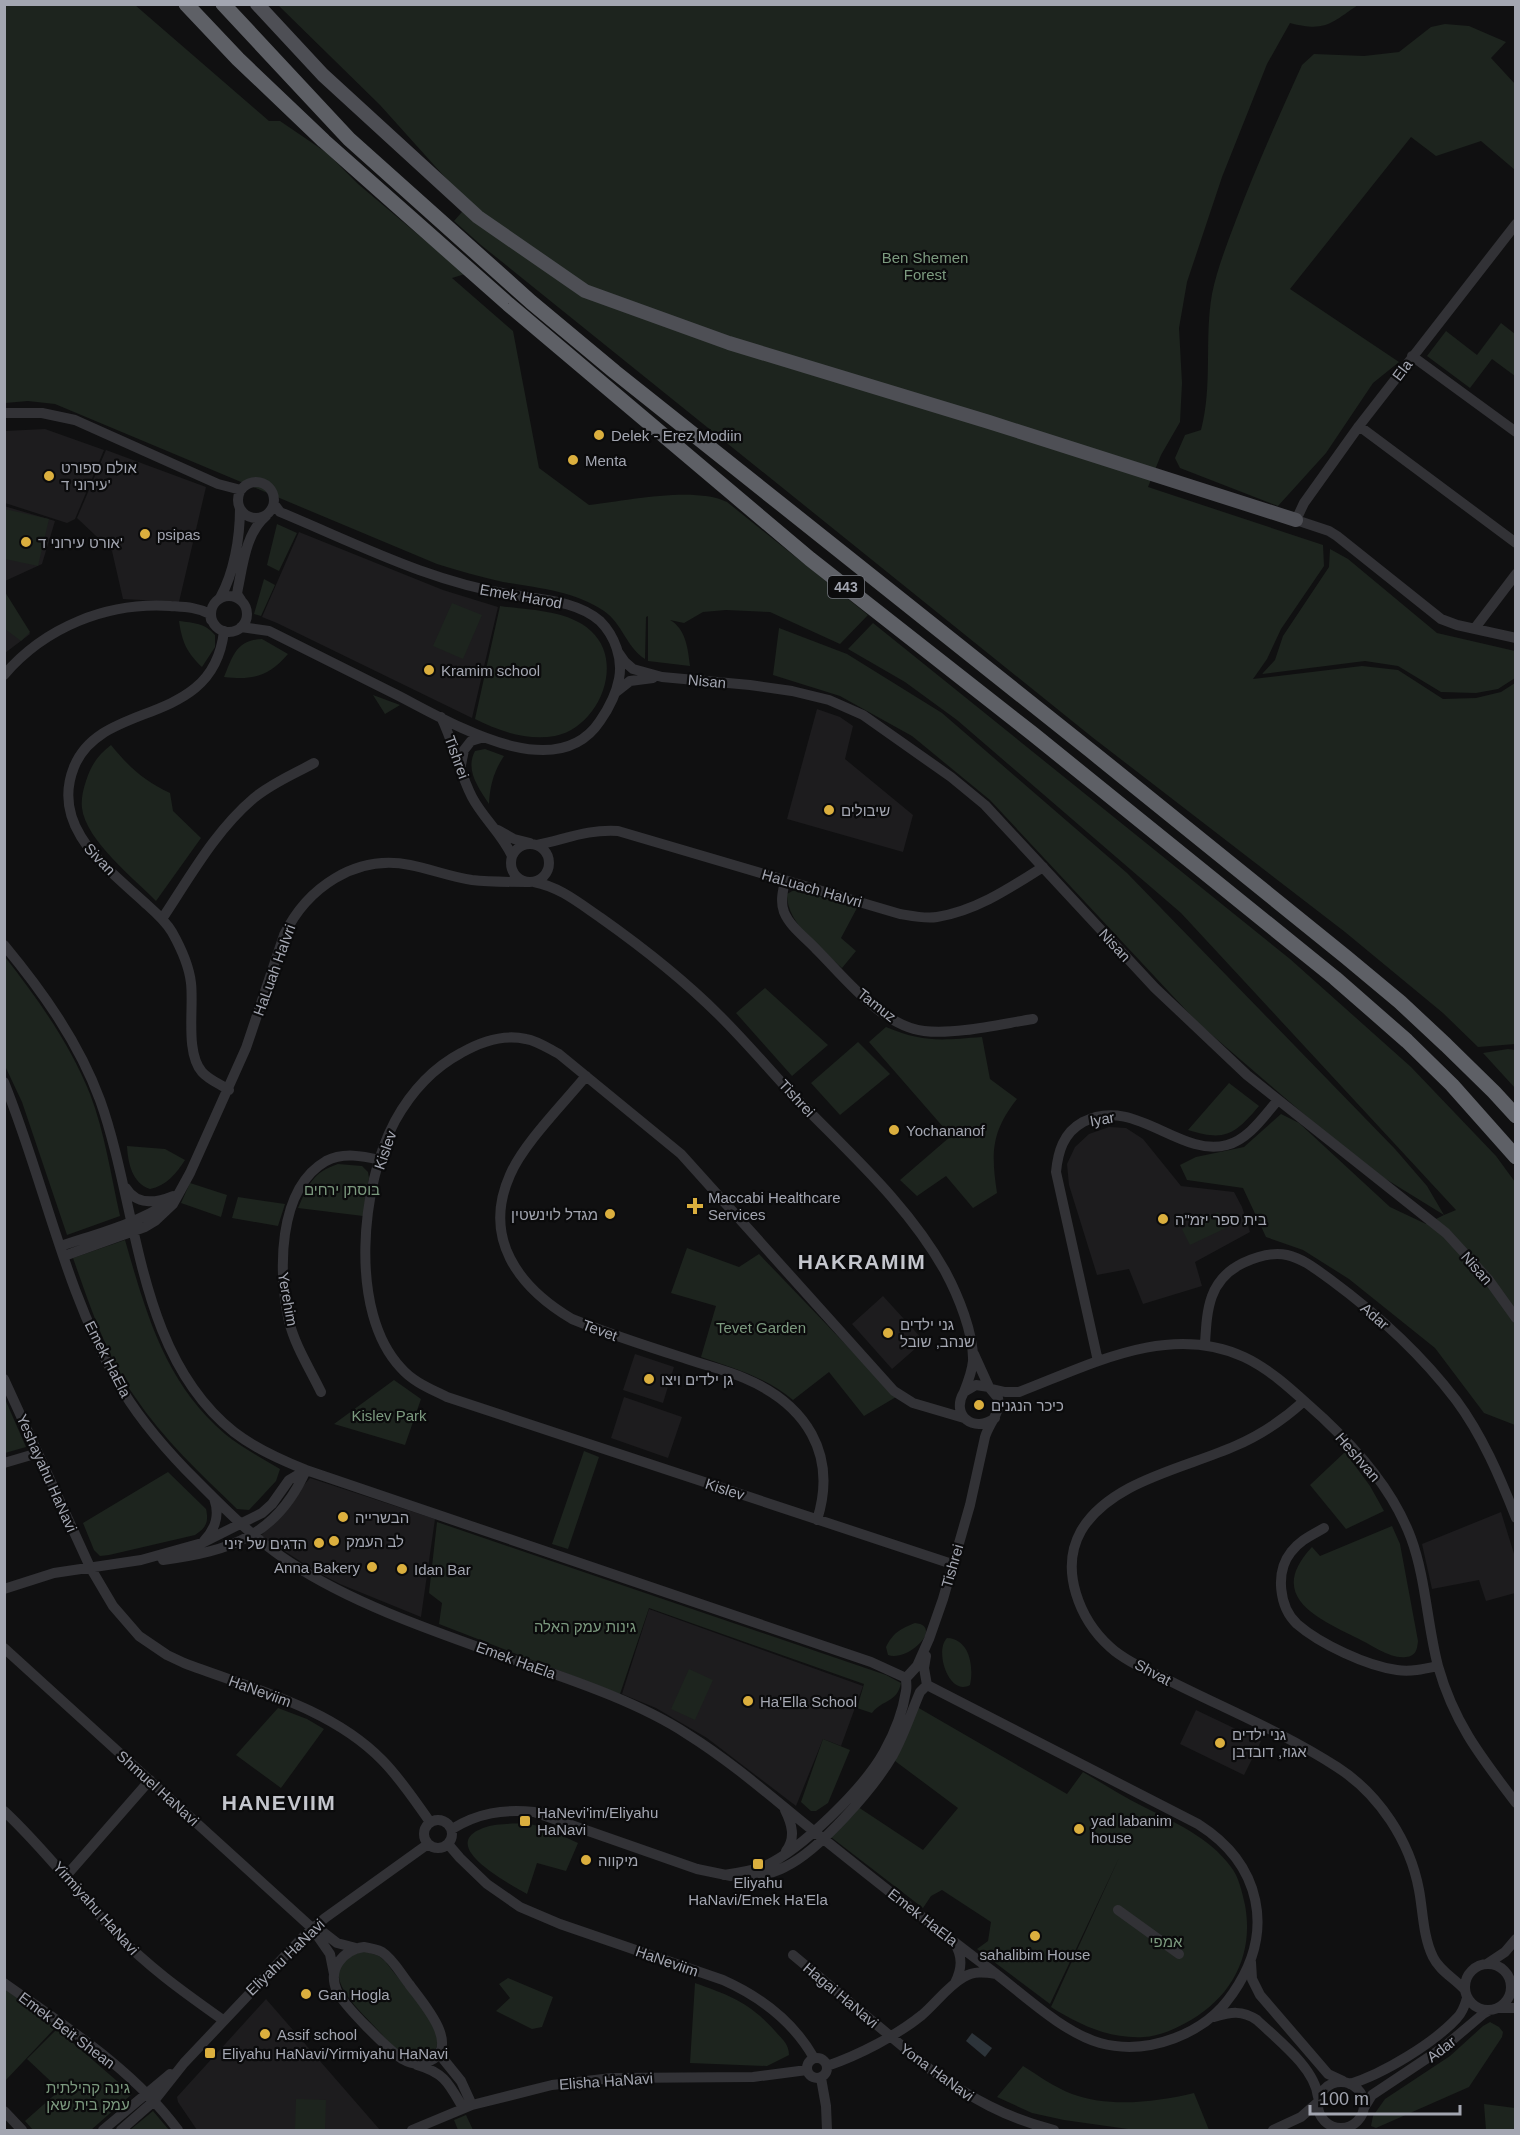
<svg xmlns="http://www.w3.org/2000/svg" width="1520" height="2135" font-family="Helvetica,Heebo,sans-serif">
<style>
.built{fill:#1d1c1e}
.green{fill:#1d241e}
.water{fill:#2d343a}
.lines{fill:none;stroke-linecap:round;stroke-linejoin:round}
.minor{stroke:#323236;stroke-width:10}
.major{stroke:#4e4f55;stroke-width:14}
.highway{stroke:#5e6066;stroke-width:15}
.poi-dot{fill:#dbaf3e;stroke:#0b0b0c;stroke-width:2}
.labels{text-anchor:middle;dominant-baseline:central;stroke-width:4.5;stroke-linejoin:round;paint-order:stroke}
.shield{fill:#0b0b0c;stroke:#757880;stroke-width:1.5}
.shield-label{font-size:14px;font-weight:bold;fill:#a3a6b1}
.park-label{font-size:15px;fill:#7c9a7f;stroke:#0b0b0c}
.street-label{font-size:15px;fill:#a3a6b1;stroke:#0b0b0c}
.poi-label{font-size:15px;fill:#a3a6b1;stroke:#0b0b0c;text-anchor:start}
.district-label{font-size:21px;font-weight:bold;letter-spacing:1.5px;fill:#c4c6cd;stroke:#0b0b0c}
</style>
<rect width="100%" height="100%" fill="#101011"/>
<path class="built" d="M45 429 104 450 75 519 67 523 5 503V431Z
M106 450 206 487 179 602 123 599 112 551 77 518Z
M4 506 55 521 42 564 5 581Z
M299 532 443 590 498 607 472 718 277 623 262 617Z
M4 591 30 634 5 653H4Z
M817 709 840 717 853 726 845 759 913 815 903 852 787 819Z
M1109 1127 1126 1128 1143 1139 1181 1186 1234 1192 1242 1207 1250 1232 1195 1262 1202 1286 1143 1304 1129 1269 1097 1275 1069 1185 1067 1164 1075 1147 1089 1134Z
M883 1296 924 1341 892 1369 852 1324Z
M635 1354 674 1367 663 1403 623 1390Z
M624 1397 682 1417 668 1458 611 1438Z
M310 1478 435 1519 421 1617 340 1584 317 1572 261 1536Z
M1501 1512 1515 1557V1593L1486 1601 1479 1580 1432 1589 1422 1544Z
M649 1609 863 1686 841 1746 823 1739 796 1806 707 1738 656 1708 622 1694Z
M1196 1710 1261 1741 1244 1775 1180 1744Z
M266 1999 380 2130H197L178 2102 177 2097Z"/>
<path class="green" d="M5 5H135L269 121H280L327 153 358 184 465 274 452 278 513 331 539 468 589 505C626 501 694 486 727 502L868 615 840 644 770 612 726 610 703 612 684 623 670 620C686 629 688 649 690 666L648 661V616L646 617 645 659C627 648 622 623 604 611 574 591 538 588 503 582 481 577 459 571 437 564L55 404 28 401 5 403Z
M278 5H1358C1330 24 1325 32 1290 23L1267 64 1222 177 1187 282 1179 328 1182 383 1180 422 1161 455 1148 487 1323 545 1324 566 1281 629 1267 659 1253 679 1362 666 1398 670 1443 699 1476 698 1501 692 1515 683V1044L1478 1047 1443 1013 1345 932 1092 737 481 245 454 221 469 204 380 105Z
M1445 24 1469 26 1506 42 1491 58 1515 84V170L1481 141 1436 156 1411 137 1290 289 1399 362 1373 383 1326 453 1278 506 1180 468 1175 458 1185 435 1201 430C1213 385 1204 339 1212 294 1217 269 1227 244 1236 220 1256 167 1279 116 1302 65L1314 54 1364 56 1399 52 1431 27Z
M1501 323 1515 334V376L1492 359 1470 388 1427 356 1446 331 1477 355Z
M5 509 49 519 38 566 5 559Z
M277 524 297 533 279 571 267 565Z
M1330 549 1348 559 1437 633 1515 651V678L1498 689 1476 693 1441 692 1398 666 1365 661 1262 674 1275 660 1283 636 1329 567Z
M264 579 275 585 261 616 254 614Z
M5 592 30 632 21 641 5 629Z
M452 603 482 615 463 659 433 646Z
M500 606C529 610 569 610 591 631 626 663 598 728 555 736 527 741 499 731 475 719Z
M179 621C194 623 205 623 215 635V647L202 667C187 653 182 642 179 621Z
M873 623 1290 959 1411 1067 1496 1156 1515 1182V1425L1484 1413 1435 1348 1349 1279 1303 1250 1266 1237 1243 1188 1187 1180 1180 1165 1196 1157 1244 1147 1281 1114 1299 1123 1390 1207 1426 1224 1444 1215 1376 1173 1320 1128 1198 1023 990 800 912 736 840 696 773 675 779 628 847 654 942 713 1127 873 1395 1149 1427 1186 1444 1215 1456 1210 1181 913 957 720 905 682 848 649Z
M262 639 288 654C268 677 253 680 224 677 233 656 236 640 262 639Z
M373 695 400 705 385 714Z
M111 745C129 767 144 781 170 793L173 811 201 838 156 901C134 878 86 841 82 808 81 799 83 790 86 781 91 765 98 755 111 745Z
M485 749 504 756C494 771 490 785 489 804 478 787 465 770 475 751Z
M796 889 857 908 841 938 856 951 842 968C823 950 786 923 787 894Z
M5 957C38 999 70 1044 90 1094 105 1133 111 1176 120 1216L67 1235 22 1102 5 1066Z
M765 988 828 1045 792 1076 736 1013Z
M886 1027C924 1043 942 1040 982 1037L990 1079 1017 1099C991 1132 991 1153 997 1193L973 1208 946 1176 917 1196 900 1180 951 1136 869 1042Z
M858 1042 890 1074 840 1115 811 1083Z
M1508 1049 1515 1050V1088L1483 1053Z
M1229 1083 1259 1106C1235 1134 1226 1142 1188 1130Z
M127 1146 165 1149 185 1160C177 1173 166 1186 150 1189 132 1183 128 1163 127 1146Z
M338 1164 362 1166 368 1172 369 1178 363 1216 298 1208C309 1184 312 1173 338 1164Z
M190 1183 227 1195 221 1217 181 1203Z
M238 1197 285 1204 278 1226 232 1218Z
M1218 1212 1226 1228 1190 1245 1182 1229Z
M125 1240C146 1313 165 1383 225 1434 242 1448 262 1458 280 1469L276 1481 249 1510 237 1509C201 1474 163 1439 135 1397 106 1355 90 1306 73 1258Z
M687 1248 739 1267 759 1254 896 1397 864 1416 829 1372 793 1400C767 1378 734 1368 701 1357L716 1306 671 1293Z
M394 1380 421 1399 405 1445 334 1424Z
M5 1399 26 1447 5 1453H4Z
M584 1451 599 1457 568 1549 552 1544Z
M1345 1452 1370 1486 1384 1511 1346 1529 1310 1485Z
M168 1472 206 1509C209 1522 206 1528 195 1535L109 1555 100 1556 94 1550 83 1523Z
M437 1522 886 1675 901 1683C897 1703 883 1699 872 1713L857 1708 864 1684 649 1608 620 1694 439 1624 442 1603 429 1593Z
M1392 1526 1400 1544 1418 1641C1417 1650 1416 1656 1406 1657 1390 1659 1372 1645 1359 1639 1319 1619 1265 1597 1312 1547L1320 1556Z
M915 1623C944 1626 909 1662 888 1655L886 1647C893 1633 900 1629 915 1623Z
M947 1638C970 1639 974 1667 970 1685 949 1697 934 1651 947 1638Z
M689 1669 713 1680 695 1720 671 1709Z
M917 1707 1067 1794 1083 1772C1102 1783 1122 1796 1142 1806 1174 1822 1209 1837 1231 1867 1239 1877 1242 1892 1245 1905 1254 1954 1233 1995 1191 2020 1177 2028 1161 2036 1144 2037 1109 2039 1080 2025 1051 2007L1119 1858 1050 2004 977 1949 988 1941 991 1922 942 1890 931 1896 923 1908 827 1834 858 1807 923 1850 958 1808 891 1758Z
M278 1708 307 1719 324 1729 281 1788 236 1755Z
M823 1739 850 1750 828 1803 816 1811H811L801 1802Z
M525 1823 543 1827 578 1843 566 1871 537 1863 527 1894C510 1884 436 1846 483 1828 496 1823 512 1824 525 1823Z
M364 1951 379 1956 385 1961C399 1980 431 2014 437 2036 441 2054 422 2065 407 2057 394 2050 384 2036 374 2026 353 2004 312 1966 364 1951Z
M508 1978 553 1997 542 2027 532 2029 496 2011 510 1998 499 1984Z
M695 1983C731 1996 749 2002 775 2031 782 2039 789 2044 789 2055L767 2066 690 2063Z
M5 1989 56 2027 5 2081Z
M1490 2022 1499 2027 1503 2032 1502 2037 1469 2087 1376 2128 1371 2126 1373 2116 1385 2099 1450 2056 1483 2026Z
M57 2029 132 2094 91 2130H33L25 2121 60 2090 27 2059Z
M1023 2066C1039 2076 1054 2087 1072 2094 1110 2108 1156 2102 1194 2093L1209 2130H1135L1064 2120 1032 2113 997 2097Z
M296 2099 326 2100 325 2130H295Z
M1484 2104 1515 2108V2130H1486Z
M153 2111 169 2130H130Z
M466 2115 473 2130H458L454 2120Z"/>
<path class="water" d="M972 2033 992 2048 985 2057 966 2041Z"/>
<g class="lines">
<path class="minor" d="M1516 224 1359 426 1304 503 1296 520 1329 531 1337 536 1441 619 1457 625 1516 638
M1412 356 1516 432
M4 413H42L75 420 218 484 241 490
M1359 426 1516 543
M238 500a18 18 0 1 1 36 0a18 18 0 1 1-36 0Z
M211 614a18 18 0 1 1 36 0a18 18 0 1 1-36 0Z
M220 598C234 573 240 538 240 508
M241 600 237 594 238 588C243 564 246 533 266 516
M241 627 269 631C311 652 353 673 395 694 447 720 555 789 600 721 609 708 616 695 619 679 623 659 615 636 600 621 577 601 543 600 514 595 432 583 357 544 280 512L274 504
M1475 628 1516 574
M224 631C213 729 102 698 74 767 50 827 106 867 144 902 154 911 165 920 172 932 181 948 189 965 191 983 194 1008 185 1052 202 1072 209 1080 220 1084 229 1090
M618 652 625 662 633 669 662 677 750 685 792 691 829 700 863 715 951 777 985 805 1155 988 1247 1075 1446 1233 1488 1279 1516 1318
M4 675C45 627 107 602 170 606 184 607 197 607 210 614L211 620
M616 692 630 681 653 678
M441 717C454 743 459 772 472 797 483 818 502 834 512 856
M461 765 464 750 471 741 484 737
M498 830 514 839 530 843
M511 863a19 19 0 1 1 38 0a19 19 0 1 1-38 0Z
M537 845C566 839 588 829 618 831L900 914C912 916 925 919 937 917 976 911 1010 888 1043 867
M785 881C783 891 780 901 784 912 790 927 806 938 817 950 845 978 882 1026 924 1031 955 1035 1001 1024 1033 1019
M534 882C560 887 579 903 601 918 642 947 684 980 720 1016 746 1042 769 1069 794 1096 847 1151 907 1203 945 1271 958 1295 974 1334 973 1361 972 1372 968 1382 964 1392
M162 919C190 877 215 831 254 798 272 783 294 774 314 763
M4 945C43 992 79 1043 100 1100 139 1209 136 1354 234 1432 256 1449 281 1460 306 1470L871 1662 906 1678
M586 1076C564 1103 523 1144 510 1175 482 1238 518 1287 572 1319 609 1334 646 1346 684 1358 704 1365 725 1370 744 1378 806 1404 838 1454 817 1520
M4 1082C44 1181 64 1288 117 1381 135 1413 160 1443 186 1470 219 1503 252 1538 291 1563 353 1604 436 1632 506 1657 565 1678 635 1700 687 1734 735 1764 777 1802 821 1837 877 1882 934 1927 991 1970 1023 1994 1062 2032 1100 2043 1148 2056 1206 2034 1233 1993 1276 1931 1261 1864 1198 1824L927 1685
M126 1188C136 1205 156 1203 173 1196
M61 1246C96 1234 136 1224 168 1203
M64 1256 145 1227 155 1221 173 1204 190 1173 246 1048 284 935C307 888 355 854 410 865 431 869 451 877 472 880 490 882 508 882 527 882
M1205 1344C1207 1310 1208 1280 1243 1263 1256 1257 1273 1252 1287 1255 1304 1259 1317 1270 1331 1280 1377 1314 1421 1354 1456 1400 1482 1435 1500 1477 1516 1518
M974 1354 989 1387
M1098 1361 1056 1172C1058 1152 1063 1133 1083 1122 1135 1095 1179 1158 1227 1145 1249 1139 1264 1116 1278 1100
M4 1379 90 1567 113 1606 139 1636 167 1655 184 1663C252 1689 330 1707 382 1760 400 1778 415 1801 430 1822
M992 1389 1005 1392H1019C1090 1365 1169 1322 1244 1357 1274 1371 1299 1397 1323 1418 1359 1452 1393 1490 1411 1538 1426 1579 1427 1624 1438 1666 1454 1723 1481 1757 1516 1803
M321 1392C310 1369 295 1346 289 1321 278 1274 277 1189 326 1161 343 1152 363 1156 380 1160
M1304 1401C1283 1420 1261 1435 1235 1446 1186 1468 1110 1481 1081 1531 1059 1570 1080 1620 1110 1647 1125 1661 1148 1670 1166 1679 1223 1708 1283 1732 1337 1767 1379 1794 1410 1841 1419 1890 1423 1911 1423 1937 1433 1957 1439 1970 1455 1979 1465 1990
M4 1463 38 1453
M1324 1528C1312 1535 1300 1540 1291 1552 1275 1572 1279 1607 1297 1624 1320 1644 1367 1666 1397 1670 1411 1672 1424 1669 1438 1666
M204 1541C216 1528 220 1515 214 1498
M163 1560C230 1551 277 1536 306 1470
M952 1564 447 1397C431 1389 413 1382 401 1368 348 1312 361 1184 395 1121 411 1092 433 1068 461 1053 480 1042 504 1034 526 1039 538 1041 549 1049 559 1054L681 1154 894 1391 913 1403 964 1418
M4 1589 54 1573 141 1560 202 1543 262 1513 272 1504 289 1480 306 1470
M4 1648 312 1928 330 1954 334 1974
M785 1810C792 1824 796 1838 786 1851
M4 1811C45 1849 77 1893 116 1933 148 1967 185 1993 223 2020
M424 1834a14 14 0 1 1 28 0a14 14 0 1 1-28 0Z
M452 1829C478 1813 503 1809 534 1812L697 1869 731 1876
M448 1844 460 1858 487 1884 520 1907 560 1924 723 1980C761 1997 793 2021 814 2058
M724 1875C738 1873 752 1871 765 1866 802 1849 864 1788 884 1752 894 1734 903 1711 906 1691 907 1686 906 1683 906 1678L917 1666 929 1639 943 1599 970 1505 985 1437C989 1423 1001 1413 998 1398L989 1387 976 1385 964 1392C950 1415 974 1434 995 1418
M750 1875C762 1875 774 1873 785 1867 819 1851 874 1788 893 1755 904 1735 911 1713 920 1692L927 1685 924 1668 926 1656
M66 1876 150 1780
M1118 1910 1179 1954
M315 1926 337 1943 356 1948
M955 1944C963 1957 962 1969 955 1983
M364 1947C370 1948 376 1949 382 1952 393 1959 401 1974 409 1984 421 2001 464 2047 428 2062 419 2066 411 2064 402 2059 388 2049 344 2006 337 1991 327 1969 343 1950 364 1947Z
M793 1955 931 2070C971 2098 1006 2118 1054 2130
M1251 1962 1252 1979 1260 1995 1328 2074 1343 2081
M1465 1987a23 23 0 1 1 46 0a23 23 0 1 1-46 0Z
M1487 1964 1505 1952 1516 1939
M4 1983C66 2027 133 2069 178 2130
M1499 2008H1516
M1214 2017C1231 2012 1242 2010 1257 2020 1278 2040 1315 2068 1318 2097
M442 2048 444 2060 461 2081 472 2105
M807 2068a10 10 0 1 1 20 0a10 10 0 1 1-20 0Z
M417 2065C445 2073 449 2084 463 2108
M827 2066C859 2055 896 2036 922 2015 936 2003 948 1986 964 1977 974 1971 984 1972 996 1974
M821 2078 826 2106 827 2130
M1318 2105a23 23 0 1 1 46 0a23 23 0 1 1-46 0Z
M1350 2084C1383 2074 1434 2043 1457 2018 1462 2013 1465 2005 1467 1998
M1364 2108 1372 2095 1444 2047 1483 2014 1490 2010
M4 2111 22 2130
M103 2130 170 2074
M121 2130 154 2101 184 2063 302 1938 325 1918 428 1844
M412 2130 472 2105 552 2085 612 2078 753 2077 807 2070
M1273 2130 1301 2117 1317 2103"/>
<path class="major" d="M257 4 323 75 478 217 585 291 729 343 989 422 1296 520"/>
<path class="highway" d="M186 4 238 59 324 141 508 304 810 559 1033 734 1335 978 1407 1041 1452 1085 1516 1157
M223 4 349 139 531 302 615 372 1091 751 1346 957 1400 1002 1446 1045 1494 1092 1516 1116"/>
</g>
<g class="poi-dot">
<circle cx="599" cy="435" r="6"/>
<circle cx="573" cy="460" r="6"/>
<circle cx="49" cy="476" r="6"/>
<circle cx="145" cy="534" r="6"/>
<circle cx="26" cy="542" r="6"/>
<circle cx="429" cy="670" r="6"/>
<circle cx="829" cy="810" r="6"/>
<circle cx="894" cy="1130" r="6"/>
<path d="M692 1197h6v6h6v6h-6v6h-6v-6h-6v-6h6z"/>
<circle cx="610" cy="1214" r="6"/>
<circle cx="1163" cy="1219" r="6"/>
<circle cx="888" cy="1333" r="6"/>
<circle cx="649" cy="1379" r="6"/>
<circle cx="979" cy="1405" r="6"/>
<circle cx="343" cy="1517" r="6"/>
<circle cx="334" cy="1541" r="6"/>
<circle cx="319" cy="1543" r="6"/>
<circle cx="372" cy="1567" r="6"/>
<circle cx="402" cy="1569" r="6"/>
<circle cx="748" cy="1701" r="6"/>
<circle cx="1220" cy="1743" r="6"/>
<rect x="519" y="1815" width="12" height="12" rx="3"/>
<circle cx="1079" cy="1829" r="6"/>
<circle cx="586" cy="1860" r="6"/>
<rect x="752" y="1858" width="12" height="12" rx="3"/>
<circle cx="1035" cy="1936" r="6"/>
<circle cx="306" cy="1994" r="6"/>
<circle cx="265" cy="2034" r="6"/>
<rect x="204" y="2047" width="12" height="12" rx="3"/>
</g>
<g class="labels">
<rect class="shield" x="828" y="576" width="36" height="22" rx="4.5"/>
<g class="shield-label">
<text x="846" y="587">443</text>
</g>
<g class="park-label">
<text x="925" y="257">Ben Shemen<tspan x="925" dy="17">Forest</tspan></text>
<text x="342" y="1189">בוסתן ירחים</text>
<text x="761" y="1327">Tevet Garden</text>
<text x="389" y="1415">Kislev Park</text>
<text x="585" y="1626">גינות עמק האלה</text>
<text x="1166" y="1941">אמפי</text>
<text x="88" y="2087">גינה קהילתית<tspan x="88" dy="17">עמק בית שאן</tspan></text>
</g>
<g class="street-label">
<text transform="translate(1402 370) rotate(-53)">Ela</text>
<text transform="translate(521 596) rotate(10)">Emek Harod</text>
<text transform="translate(707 681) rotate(5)">Nisan</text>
<text transform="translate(457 757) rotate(70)">Tishrei</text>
<text transform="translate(100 859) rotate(46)">Sivan</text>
<text transform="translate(812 888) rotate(16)">HaLuach HaIvri</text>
<text transform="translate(1115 945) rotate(47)">Nisan</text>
<text transform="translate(274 970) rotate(-70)">HaLuah HaIvri</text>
<text transform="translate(877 1005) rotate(38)">Tamuz</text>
<text transform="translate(797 1098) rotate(47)">Tishrei</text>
<text transform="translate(1102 1119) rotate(-10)">Iyar</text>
<text transform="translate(385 1150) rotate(-71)">Kislev</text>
<text transform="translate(1477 1268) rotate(49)">Nisan</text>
<text transform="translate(288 1299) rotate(80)">Yerehim</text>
<text transform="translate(1375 1316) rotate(41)">Adar</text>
<text transform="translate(600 1330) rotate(20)">Tevet</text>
<text transform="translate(108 1359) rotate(63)">Emek HaEla</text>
<text transform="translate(1358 1457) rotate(49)">Heshvan</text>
<text transform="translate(47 1473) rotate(66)">Yeshayahu HaNavi</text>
<text transform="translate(725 1489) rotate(18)">Kislev</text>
<text transform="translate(952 1566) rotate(-74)">Tishrei</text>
<text transform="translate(516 1660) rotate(20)">Emek HaEla</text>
<text transform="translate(1153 1672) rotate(28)">Shvat</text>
<text transform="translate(260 1691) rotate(20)">HaNeviim</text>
<text transform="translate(158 1788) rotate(42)">Shmuel HaNavi</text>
<text transform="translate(96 1908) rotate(48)">Yirmiyahu HaNavi</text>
<text transform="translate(923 1917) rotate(38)">Emek HaEla</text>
<text transform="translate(285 1957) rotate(-44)">Eliyahu HaNavi</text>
<text transform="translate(667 1961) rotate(19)">HaNeviim</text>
<text transform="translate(841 1995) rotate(40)">Hagai HaNavi</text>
<text transform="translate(67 2030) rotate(37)">Emek Beit Shean</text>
<text transform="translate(1441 2049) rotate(-37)">Adar</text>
<text transform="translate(937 2072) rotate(36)">Yona HaNavi</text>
<text transform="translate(606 2081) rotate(-4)">Elisha HaNavi</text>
</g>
<g class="poi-label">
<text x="611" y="435">Delek - Erez Modiin</text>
<text x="585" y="460">Menta</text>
<text x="61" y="467">אולם ספורט<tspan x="61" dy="17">עירוני ד'</tspan></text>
<text x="157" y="534">psipas</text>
<text x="38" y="542">אורט עירוני ד'</text>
<text x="441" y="670">Kramim school</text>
<text x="841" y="810">שיבולים</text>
<text x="906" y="1130">Yochananof</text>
<text x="708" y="1197">Maccabi Healthcare<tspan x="708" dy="17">Services</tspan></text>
<text x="598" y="1214" text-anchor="end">מגדל לוינשטין</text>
<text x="1175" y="1219">בית ספר יזמ"ה</text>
<text x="900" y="1324">גני ילדים<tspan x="900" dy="17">שנהב, שובל</tspan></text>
<text x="661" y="1379">גן ילדים ויצו</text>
<text x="991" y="1405">כיכר הנגנים</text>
<text x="355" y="1517">הבשרייה</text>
<text x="346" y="1541">לב העמק</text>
<text x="307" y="1543" text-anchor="end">הדגים של זיני</text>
<text x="360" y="1567" text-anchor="end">Anna Bakery</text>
<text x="414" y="1569">Idan Bar</text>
<text x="760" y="1701">Ha'Ella School</text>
<text x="1232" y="1734">גני ילדים<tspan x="1232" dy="17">אגוז, דובדבן</tspan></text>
<text x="537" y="1812">HaNevi'im/Eliyahu<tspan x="537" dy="17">HaNavi</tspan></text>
<text x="1091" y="1820">yad labanim<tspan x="1091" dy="17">house</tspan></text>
<text x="598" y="1860">מיקווה</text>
<text x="758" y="1882" text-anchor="middle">Eliyahu<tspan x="758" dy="17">HaNavi/Emek Ha'Ela</tspan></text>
<text x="1035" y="1954" text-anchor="middle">sahalibim House</text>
<text x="318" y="1994">Gan Hogla</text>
<text x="277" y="2034">Assif school</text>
<text x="222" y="2053">Eliyahu HaNavi/Yirmiyahu HaNavi</text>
</g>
<g class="district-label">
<text x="862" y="1261">HAKRAMIM</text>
<text x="279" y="1802">HANEVIIM</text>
</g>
</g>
<rect width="1520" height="2135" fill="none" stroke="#a3a6b1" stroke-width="12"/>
<path d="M1310 2105v9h150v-9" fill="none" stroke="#a3a6b1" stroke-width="3"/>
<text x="1319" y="2105" font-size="18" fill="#a3a6b1" stroke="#0b0b0c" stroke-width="4.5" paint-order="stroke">100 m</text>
</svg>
